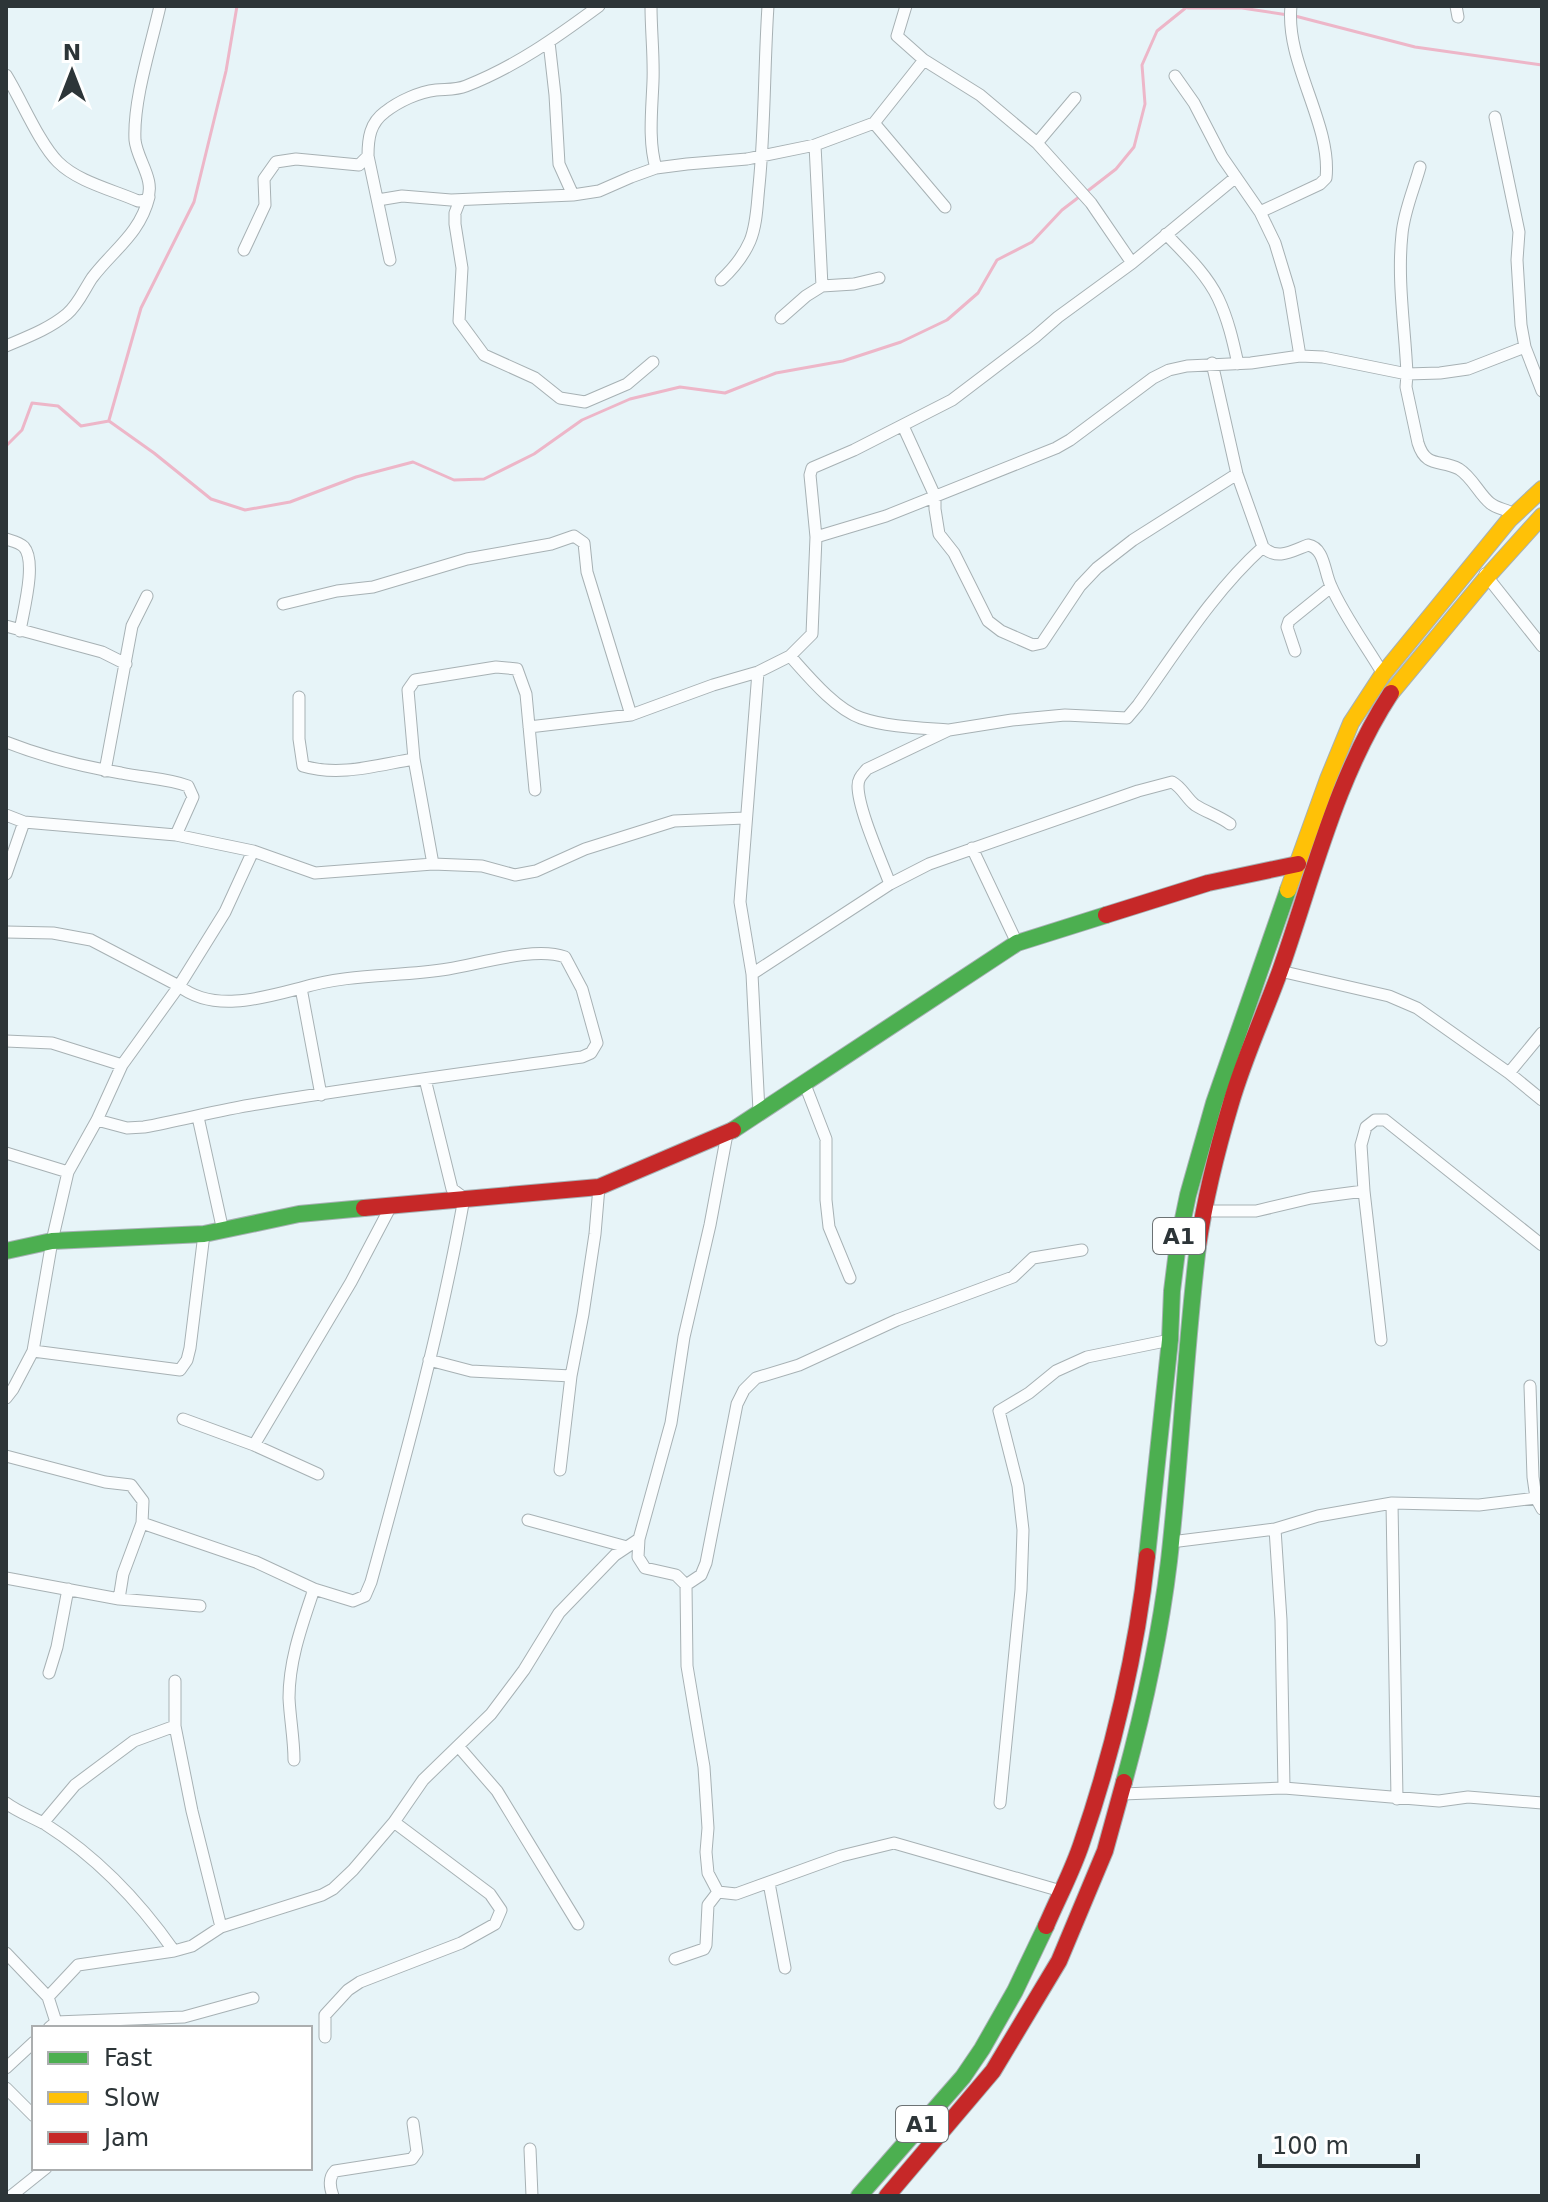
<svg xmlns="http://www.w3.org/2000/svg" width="1548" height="2202" font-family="'DejaVu Sans',sans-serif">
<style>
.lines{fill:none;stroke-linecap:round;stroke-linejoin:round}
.stream{stroke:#edb6c8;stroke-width:3}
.street-casing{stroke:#a7b1b4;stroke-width:13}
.fast-casing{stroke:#a7b1b4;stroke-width:18}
.slow-casing{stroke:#a7b1b4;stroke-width:18}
.jam-casing{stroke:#a7b1b4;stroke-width:18}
.street{stroke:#fbfdfe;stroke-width:11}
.fast{stroke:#4caf50;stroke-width:16}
.slow{stroke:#ffc107;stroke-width:16}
.jam{stroke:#c62828;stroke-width:16}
.labels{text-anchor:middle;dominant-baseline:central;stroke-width:8;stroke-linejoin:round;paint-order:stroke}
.shield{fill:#fff;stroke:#6c7274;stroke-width:2}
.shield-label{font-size:22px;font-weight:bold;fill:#2d3538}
</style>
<rect width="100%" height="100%" fill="#e7f4f8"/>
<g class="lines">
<path class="stream" d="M1188 8H1242L1288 15
M1295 16 1415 47 1542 65
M1085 193 1116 169 1134 147 1145 104 1142 65 1157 31 1188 6
M109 420 141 308 194 202 226 71 237 6
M6 446 22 430 32 403 58 406 81 426 109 421 154 453 211 499 245 510 290 502 356 477 413 462 454 480 484 479 534 454 582 420 630 399 680 387 725 393 776 373 843 361 901 342 947 320 978 293 997 260 1032 242 1062 210 1079 197"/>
<defs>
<path id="street" d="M651 6C651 31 654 57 653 81 652 109 648 141 656 168
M906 6 897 36 924 60 980 95 1037 143 1091 203 1132 263
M1456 6 1458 17
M549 42 555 95 559 164 573 195
M6 75C21 99 39 143 58 162 78 182 113 190 138 201L147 200C156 180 137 160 135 140 133 100 151 46 160 6
M1175 76 1194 103 1222 157 1260 212 1275 243 1289 289 1300 356
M1495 117 1519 232 1517 260 1521 325 1525 347 1542 391
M874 123 945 207
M1037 143 1075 98
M815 145 822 286
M1420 167C1414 189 1404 211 1402 234 1397 280 1405 328 1407 374L1406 387 1418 443C1426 469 1441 459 1459 469 1472 477 1479 494 1490 503 1497 509 1506 509 1514 514L1512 516
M378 200 402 196 451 200 573 195 599 191 631 177 656 168 687 164 747 159 815 145 874 123 924 60
M460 200 455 213V224L462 268 459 321 484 355 535 378 560 398 585 402 627 384 653 362
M1260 212 1320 184 1326 178C1332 124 1285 63 1291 6
M1166 234C1184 253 1206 273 1218 298 1228 319 1233 341 1238 364
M244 250 265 205 264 179 276 162 296 159 359 165 368 156
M390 260 368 156C368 138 370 123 385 112 399 101 419 92 436 90 447 89 456 90 466 86 515 67 557 37 599 6
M721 280C734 268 743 257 750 241 757 224 757 204 759 186 765 126 764 66 768 6
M781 318 806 296 822 286 854 284 879 278
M6 346C27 337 49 329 67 314 78 305 84 290 92 278 113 250 140 234 149 197
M1212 363 1237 474 1263 547C1277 561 1292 551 1308 545 1325 548 1324 572 1331 586 1343 614 1367 647 1383 674
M903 426 935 496V509L939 534 954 553 988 621 1001 631 1033 645 1042 643 1080 586 1097 568 1133 540 1237 474
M816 537 886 516 1056 448 1070 440 1153 378 1169 370 1187 366 1251 363 1300 356 1323 357 1407 374 1440 373 1468 369 1525 347
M6 539C12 541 19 542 24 547 37 562 23 612 20 631
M1485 574 1542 646
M283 604 337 591 373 587 467 559 551 544 574 536 584 543 587 572 631 715
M6 626 102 652 126 664
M1295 651 1287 627 1289 621 1331 587
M790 656 812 634 816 537 810 475 812 468 854 450 952 400 1035 337 1058 317 1132 263 1236 177
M758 672 740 902 752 974 759 1111
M299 697V739L303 766C340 777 377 765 414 759
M529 727 631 715 713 685 758 672 790 656C808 676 835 709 861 718 886 727 922 728 948 730
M6 742C44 757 80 766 121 773 143 778 166 778 188 786L193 797 176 835
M105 771 132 626 147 596
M6 815 24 822 176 835 253 851 315 873 433 864 482 866 515 875 536 871 585 849 674 821 745 818
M972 848 1017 943
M433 864 414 759 408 690 415 680 496 667 517 669 526 694 535 790
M6 874 24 822
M890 884C881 860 858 809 858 786 858 778 862 775 867 769L949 730 1012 720 1065 715 1127 718 1138 705C1177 651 1213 592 1263 547
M6 932 53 933 91 940 179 986C213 1013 263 998 301 988
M1280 971 1389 996 1417 1008 1509 1073 1542 1100
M752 974 890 884 929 864 1138 791 1172 782C1182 787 1186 798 1195 805 1206 812 1219 816 1230 824
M6 1041 52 1043 122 1065
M1509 1073 1542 1033
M804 1082 826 1139V1200L829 1227 850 1278
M198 1117 223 1231
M97 1120 127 1128 144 1127C182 1120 219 1110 257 1104 365 1086 474 1072 582 1057L591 1053 597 1043 582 989 565 957C535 946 480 964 448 969 399 977 350 973 301 988L321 1095
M727 1134 710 1225 684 1337 671 1423 639 1539 638 1557 645 1568 676 1575 686 1585 687 1666 704 1767 708 1828 706 1852 708 1873 718 1892 736 1894 841 1856 894 1843 1061 1891
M6 1153 68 1172
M1203 1211H1256L1311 1198 1364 1191
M1381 1340 1364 1191 1361 1145 1366 1127 1375 1120H1385L1542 1245
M33 1351 180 1370 187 1360 190 1348 204 1234
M429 1360 471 1371 571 1376
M1530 1386 1533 1477 1536 1498 1542 1509
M6 1398 13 1389 33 1351 52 1241 68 1172 97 1120 122 1065 179 986 225 912 253 851
M183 1419 254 1445 318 1474
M254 1445 351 1282 391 1206
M6 1456 105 1482 131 1485 143 1501 142 1523 123 1574 119 1599 6 1578
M560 1470 571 1376 583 1314 595 1234 599 1187
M528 1520 627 1547
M142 1523 256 1562 314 1589 353 1601 365 1596 371 1582C406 1455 441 1328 464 1198L452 1189 425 1079
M1275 1529 1281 1620 1284 1788
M1171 1542 1275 1529 1318 1516 1392 1503
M686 1585 701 1575 706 1563 737 1404 744 1390 756 1378 799 1365 897 1320 1013 1277 1033 1258 1082 1250
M119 1599 200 1606
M49 1673 57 1647 68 1589
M175 1681V1726L192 1811 221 1927
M458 1746 497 1791 578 1924
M294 1760C294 1739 290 1719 289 1698 289 1660 302 1625 314 1589
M1122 1794 1284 1788 1439 1801 1468 1797 1542 1803
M1397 1799 1392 1503 1479 1505 1536 1498
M6 1803C18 1812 32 1817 45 1824 97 1857 139 1901 174 1951L78 1965 48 1997
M1000 1803 1021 1590 1023 1530 1018 1486 999 1411 1029 1393 1056 1371 1087 1357 1170 1340
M43 1823 75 1785 134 1741 175 1726
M769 1883 785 1968
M174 1951 192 1946 221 1927 322 1895 333 1889 353 1870 394 1822 423 1780 491 1714 524 1670 559 1613 615 1555 639 1539
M6 1953 48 1997 56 2022
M675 1959 704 1949 706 1945 708 1905 718 1892
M49 2028 56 2022 184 2017 253 1998
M325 2037V2015L348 1990 360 1982 461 1943 495 1924 501 1910 490 1894 394 1822
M6 2068 34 2042
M6 2088 34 2116
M530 2149 532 2196
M11 2196 46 2168
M333 2196C330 2188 328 2178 335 2171L412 2159 417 2152 413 2123"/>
<path id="fast" d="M733 1130 1017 943 1106 915
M6 1251 52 1241 204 1234 299 1214 364 1208
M1147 1556 1170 1340 1172 1291 1178 1243 1188 1195 1214 1103 1288 890
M1124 1782C1144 1709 1160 1636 1169 1561 1181 1456 1185 1351 1198 1246
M859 2196 963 2077 982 2049 1015 1991 1046 1926"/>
<path id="slow" d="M1391 693 1487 577 1542 516
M1288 890 1328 779 1351 723 1383 674 1509 520 1542 489"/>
<path id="jam" d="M1106 915 1208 883 1298 864
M364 1208 599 1187 733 1130
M1198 1246C1205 1198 1217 1150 1231 1103 1244 1058 1264 1015 1280 971 1313 877 1336 777 1391 693
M1046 1926C1058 1898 1073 1870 1082 1842 1113 1752 1137 1650 1147 1556
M887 2196 993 2071 1059 1961 1105 1851 1124 1782"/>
</defs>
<use href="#street" class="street-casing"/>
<use href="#fast" class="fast-casing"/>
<use href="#slow" class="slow-casing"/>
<use href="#jam" class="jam-casing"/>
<use href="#street" class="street"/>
<use href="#fast" class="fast"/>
<use href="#slow" class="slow"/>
<use href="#jam" class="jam"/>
</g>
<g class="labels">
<g class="shield">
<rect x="1153" y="1218" width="52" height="36" rx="6"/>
<rect x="896" y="2106" width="52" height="36" rx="6"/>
</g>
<g class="shield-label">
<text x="1179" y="1236">A1</text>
<text x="922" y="2124">A1</text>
</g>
</g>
<rect width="1548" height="2202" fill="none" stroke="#2d3538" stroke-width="16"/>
<rect x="32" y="2026" width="280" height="144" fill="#ffffff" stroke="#abaeaf" stroke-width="2"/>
<rect x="48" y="2052" width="40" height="12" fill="#4caf50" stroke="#abaeaf" stroke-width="2"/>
<text x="104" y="2066" font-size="24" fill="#2d3538">Fast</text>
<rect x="48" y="2092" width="40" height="12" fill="#ffc107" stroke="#abaeaf" stroke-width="2"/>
<text x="104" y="2106" font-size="24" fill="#2d3538">Slow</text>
<rect x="48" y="2132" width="40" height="12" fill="#c62828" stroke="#abaeaf" stroke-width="2"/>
<text x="104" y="2146" font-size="24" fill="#2d3538">Jam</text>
<g transform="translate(72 72)" stroke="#ffffff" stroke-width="6" paint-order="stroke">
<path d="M0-6L14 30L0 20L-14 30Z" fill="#2d3538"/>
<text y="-12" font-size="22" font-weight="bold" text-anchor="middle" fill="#2d3538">N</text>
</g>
<path d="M1260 2154v12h158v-12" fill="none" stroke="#2d3538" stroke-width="4"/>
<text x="1272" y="2154" font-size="24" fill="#2d3538" stroke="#ffffff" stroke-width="6" paint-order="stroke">100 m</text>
</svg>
